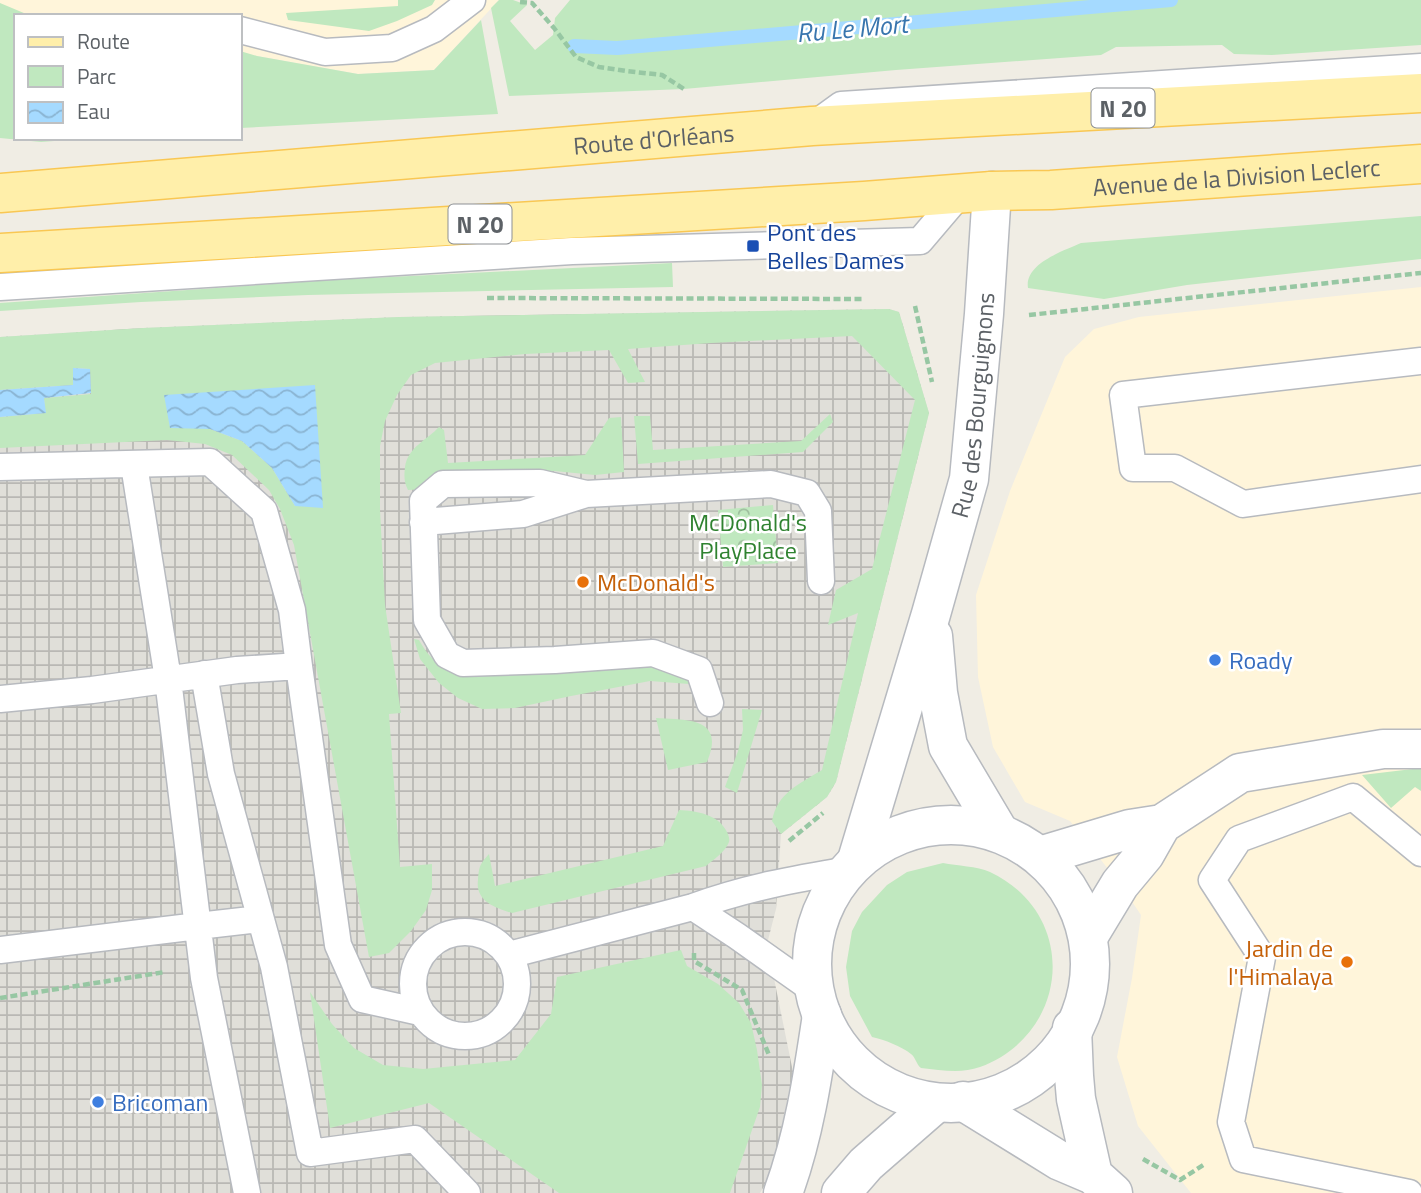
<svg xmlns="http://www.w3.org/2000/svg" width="1421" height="1193" font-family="'Titillium Web',sans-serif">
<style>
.commercial{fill:#fff5da}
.industrial{fill:url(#industrial-grid)}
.green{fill:#c0e8bf;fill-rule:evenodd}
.park{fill:url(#park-crowns)}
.water{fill:url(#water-waves)}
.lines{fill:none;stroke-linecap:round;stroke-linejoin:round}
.stream{stroke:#a5daff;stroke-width:14}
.service-casing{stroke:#b7babf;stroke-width:29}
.minor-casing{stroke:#b7babf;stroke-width:41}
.tertiary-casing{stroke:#b7babf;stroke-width:41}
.primary-casing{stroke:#f9c753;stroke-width:41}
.path{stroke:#97c7a3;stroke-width:4.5;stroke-dasharray:7 3.5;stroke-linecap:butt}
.service{stroke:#fff;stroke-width:26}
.minor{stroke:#fff;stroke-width:38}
.tertiary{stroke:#fff;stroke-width:38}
.primary{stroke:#ffefaa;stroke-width:38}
.transit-dot{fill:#1a4fb4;stroke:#fff;stroke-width:2.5}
.food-dot{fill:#e8710a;stroke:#fff;stroke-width:2.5}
.shop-dot{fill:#3f7fe0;stroke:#fff;stroke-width:2.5}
.labels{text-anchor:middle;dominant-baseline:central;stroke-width:5;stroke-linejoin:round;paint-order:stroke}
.shield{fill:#fff;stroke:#8d9094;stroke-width:2}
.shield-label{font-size:23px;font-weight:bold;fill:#5c6166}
.street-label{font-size:24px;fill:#5c6166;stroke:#fff}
.transit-label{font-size:24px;fill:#164399;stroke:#fff;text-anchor:start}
.park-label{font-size:24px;fill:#2f8230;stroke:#fff}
.food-label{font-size:24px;fill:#c56008;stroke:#fff;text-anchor:start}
.shop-label{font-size:24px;fill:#366cbe;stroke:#fff;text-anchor:start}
.water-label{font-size:26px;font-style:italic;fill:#3875ae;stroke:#fff}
</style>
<defs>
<pattern id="industrial-grid" width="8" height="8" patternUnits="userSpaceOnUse" patternTransform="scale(1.75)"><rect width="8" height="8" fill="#e0dfd9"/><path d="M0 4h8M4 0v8" fill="none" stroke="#b9b8b4"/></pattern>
<pattern id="park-crowns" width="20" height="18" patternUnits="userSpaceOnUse" patternTransform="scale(1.75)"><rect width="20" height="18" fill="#c0e8bf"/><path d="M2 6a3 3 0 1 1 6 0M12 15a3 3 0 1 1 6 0" fill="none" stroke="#9fbf9f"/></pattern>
<pattern id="water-waves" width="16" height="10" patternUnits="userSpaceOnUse" patternTransform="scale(1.75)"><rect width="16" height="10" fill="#a5daff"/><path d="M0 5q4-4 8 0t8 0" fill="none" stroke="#8ab4d2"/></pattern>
</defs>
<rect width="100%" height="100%" fill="#f0ede4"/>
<path class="commercial" d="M0 0H499L434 70 358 74 257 56 240 94V16H16L0 110Z
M1421 287V1193H1191L1138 1126 1117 1057 1132 978 1141 915 1120 884 1070 821 1025 802 993 747 978 677 976 595 1010 491 1065 357 1094 329 1139 317Z"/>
<path class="industrial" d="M889 309 899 312 929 413 836 782 827 797 781 834 776 909 767 944 793 1072 772 1173 760 1193H0V337L143 328 399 317Z"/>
<path class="green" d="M398 0H435L432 5 397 21 369 31 288 20 286 13 398 6Z
M499 0H513L527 5 510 21 535 50 553 35 555 18 570 0H1421V45L1272 55 1234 54 1222 45 1116 47 1101 55 896 70 684 89 509 96 491 8Z
M0 3 31 16H16V138H94L41 142 0 138Z
M481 20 498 114 240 128V51L257 56 358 74 434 70Z
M1421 216V259L1187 285 1104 299 1028 288C1024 264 1063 251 1081 243Z
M672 263 673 287 308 295 141 302 0 311V303L331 280Z
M889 309 899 312 929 413 836 782 827 797 781 834 772 821C777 793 799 784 822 770L858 613 828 625 836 590 872 569 915 400 852 336 711 343 628 349 645 382 628 383 609 350 525 354 435 363 411 375 397 395 385 421 380 446V510L385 605 401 713 389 714 400 867 432 864V890L426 910 411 931 389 953 369 957 294 545 280 509 269 490 232 455 205 444 167 440 0 448V417L45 413 44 398 91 394 90 369 74 368V385L0 390V337L143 328 399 317ZM315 385 295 506 272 468 242 441 210 429Z
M830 414 833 422 803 452 638 464 634 416H650L653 450 801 441Z
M621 417 624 472 595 475 554 471 459 478 426 489 408 490C404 482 404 477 405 467 408 447 427 440 439 427L444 430 448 463 585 455 609 418Z
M414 639 419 640C430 660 439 665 460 674L637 664 660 666 690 676 689 684 650 681 571 696 515 708 482 709 458 698 439 683 420 659Z
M742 709 762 710 737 793 725 787 738 751 743 730Z
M656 718C687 720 726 717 707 762L668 770Z
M1421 768V791L1415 787 1391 808 1362 775Z
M679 810C697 811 718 814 727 832 728 834 730 839 729 842 726 851 713 860 706 866L512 913C495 908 475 901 478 880 479 866 480 864 489 854L495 886 663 846Z
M943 863C957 866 977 866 990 872 1079 914 1071 1033 980 1067 961 1074 941 1070 921 1068 916 1064 916 1058 911 1054 901 1046 885 1040 872 1037L850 996 846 967 852 931 862 912 887 885 907 872Z
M681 950 687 966 718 984 739 1003 751 1023 757 1050 762 1085 760 1107 730 1193H559L429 1103 330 1128 310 992 332 1024 354 1048 383 1065 423 1069 515 1060 551 1014 557 977Z"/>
<path class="park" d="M773 505 778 563 723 567 718 510Z"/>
<path class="water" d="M73 368 90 369 91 393 44 398 46 413 0 417V390L73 385Z
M315 385 323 508 295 506 272 468 242 441 210 429 170 428 164 395Z"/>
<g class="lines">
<path class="stream" d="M574 46 617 48 1171 0"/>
<defs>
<path id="service" d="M240 30 325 52 392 48 434 29 472 0
M812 126 841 105 1421 67
M0 287 572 251 920 241 960 194
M1421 361 1123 395 1133 468H1175L1243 504 1421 479
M134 465 168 679 204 978 247 1193
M0 467 210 462 264 511 292 610 299 666 237 670 92 690 0 699
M423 522 523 514 586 494
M299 666 338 945 362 999 420 1012
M204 674 221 774 274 967 310 1153 415 1139 467 1193
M710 703 699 670 653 653 555 660 463 663 447 655 427 620 423 501 443 484 540 483 586 494 771 484 807 493 818 511 821 581
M693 907 737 936 816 992
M413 984a52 52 0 1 1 104 0a52 52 0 1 1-104 0Z
M0 950 198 926 260 919
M509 955 693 907C745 888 794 879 849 870
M1409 1193 1243 1159 1231 1122 1262 957 1212 880 1239 839 1353 797 1421 853"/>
<path id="minor" d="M1040 856 1130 829 1162 824 1240 773 1383 749H1421
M1088 937 1120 884 1145 854 1162 824
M1072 1028 1074 1076 1076 1099 1093 1175
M963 1101 1060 1161 1093 1175 1113 1193"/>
<g id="tertiary">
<path d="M933 636 938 693 948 746 999 832"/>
<circle cx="951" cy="964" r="139"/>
<path id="s1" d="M857 860 931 614 969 479 984 314 992 191"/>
<path d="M783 1193C804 1136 813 1075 822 1015"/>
<path d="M841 1193 866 1164 936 1103"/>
</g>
<g id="primary">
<path id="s2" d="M0 193 812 126 1421 93"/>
<path id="s3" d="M0 253 864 201 992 191 1051 190 1421 164"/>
</g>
</defs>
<use href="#service" class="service-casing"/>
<use href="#minor" class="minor-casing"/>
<use href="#tertiary" class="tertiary-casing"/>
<use href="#primary" class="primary-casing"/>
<path class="path" d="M520 2 532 3 554 28 576 57 599 67 626 71 662 75 684 89
M487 298 864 299
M915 306 932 382
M1029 315 1421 273
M789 841 823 813
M694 953V961L742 990 769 1055
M0 998 165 972
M1143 1159 1180 1180 1205 1164"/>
<use href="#service" class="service"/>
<use href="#minor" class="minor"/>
<use href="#tertiary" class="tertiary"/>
<use href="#primary" class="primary"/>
</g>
<rect class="transit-dot" x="746" y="239" width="14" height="14" rx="3.5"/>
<g class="food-dot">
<circle cx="583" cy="582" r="7"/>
<circle cx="1347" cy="962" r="7"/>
</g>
<g class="shop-dot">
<circle cx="1215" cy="660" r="7"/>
<circle cx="98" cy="1102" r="7"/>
</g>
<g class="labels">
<g class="shield">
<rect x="1091.5" y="88.5" width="63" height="39" rx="5"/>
<rect x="448.5" y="204.5" width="63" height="39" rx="5"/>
</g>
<g class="shield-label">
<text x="1123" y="108">N 20</text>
<text x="480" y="224">N 20</text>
</g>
<g class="street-label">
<text stroke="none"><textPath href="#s2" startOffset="656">Route d'Orléans</textPath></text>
<text stroke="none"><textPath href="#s3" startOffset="1239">Avenue de la Division Leclerc</textPath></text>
<text stroke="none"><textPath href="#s1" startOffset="471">Rue des Bourguignons</textPath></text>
</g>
<g class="transit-label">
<text x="767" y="232">Pont des<tspan x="767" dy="28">Belles Dames</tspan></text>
</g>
<g class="park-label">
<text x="748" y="522">McDonald's<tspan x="748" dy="28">PlayPlace</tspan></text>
</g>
<g class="food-label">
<text x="597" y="582">McDonald's</text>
<text x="1333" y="948" text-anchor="end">Jardin de<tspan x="1333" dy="28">l'Himalaya</tspan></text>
</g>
<g class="shop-label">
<text x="1229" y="660">Roady</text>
<text x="112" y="1102">Bricoman</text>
</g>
<g class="water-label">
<text transform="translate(852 28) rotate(-5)">Ru Le Mort</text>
</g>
</g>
<rect x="14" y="14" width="228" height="126" fill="#ffffff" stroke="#bec0c2" stroke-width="2"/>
<rect x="28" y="37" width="35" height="10" fill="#ffefaa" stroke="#bec0c2" stroke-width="2"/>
<text x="77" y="49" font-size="21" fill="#5c6166">Route</text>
<rect x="28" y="66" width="35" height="21" fill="#c0e8bf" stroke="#bec0c2" stroke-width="2"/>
<text x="77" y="84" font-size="21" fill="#5c6166">Parc</text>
<rect x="28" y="102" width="35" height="21" fill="url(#water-waves)" stroke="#bec0c2" stroke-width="2"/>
<text x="77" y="119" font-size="21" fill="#5c6166">Eau</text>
</svg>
